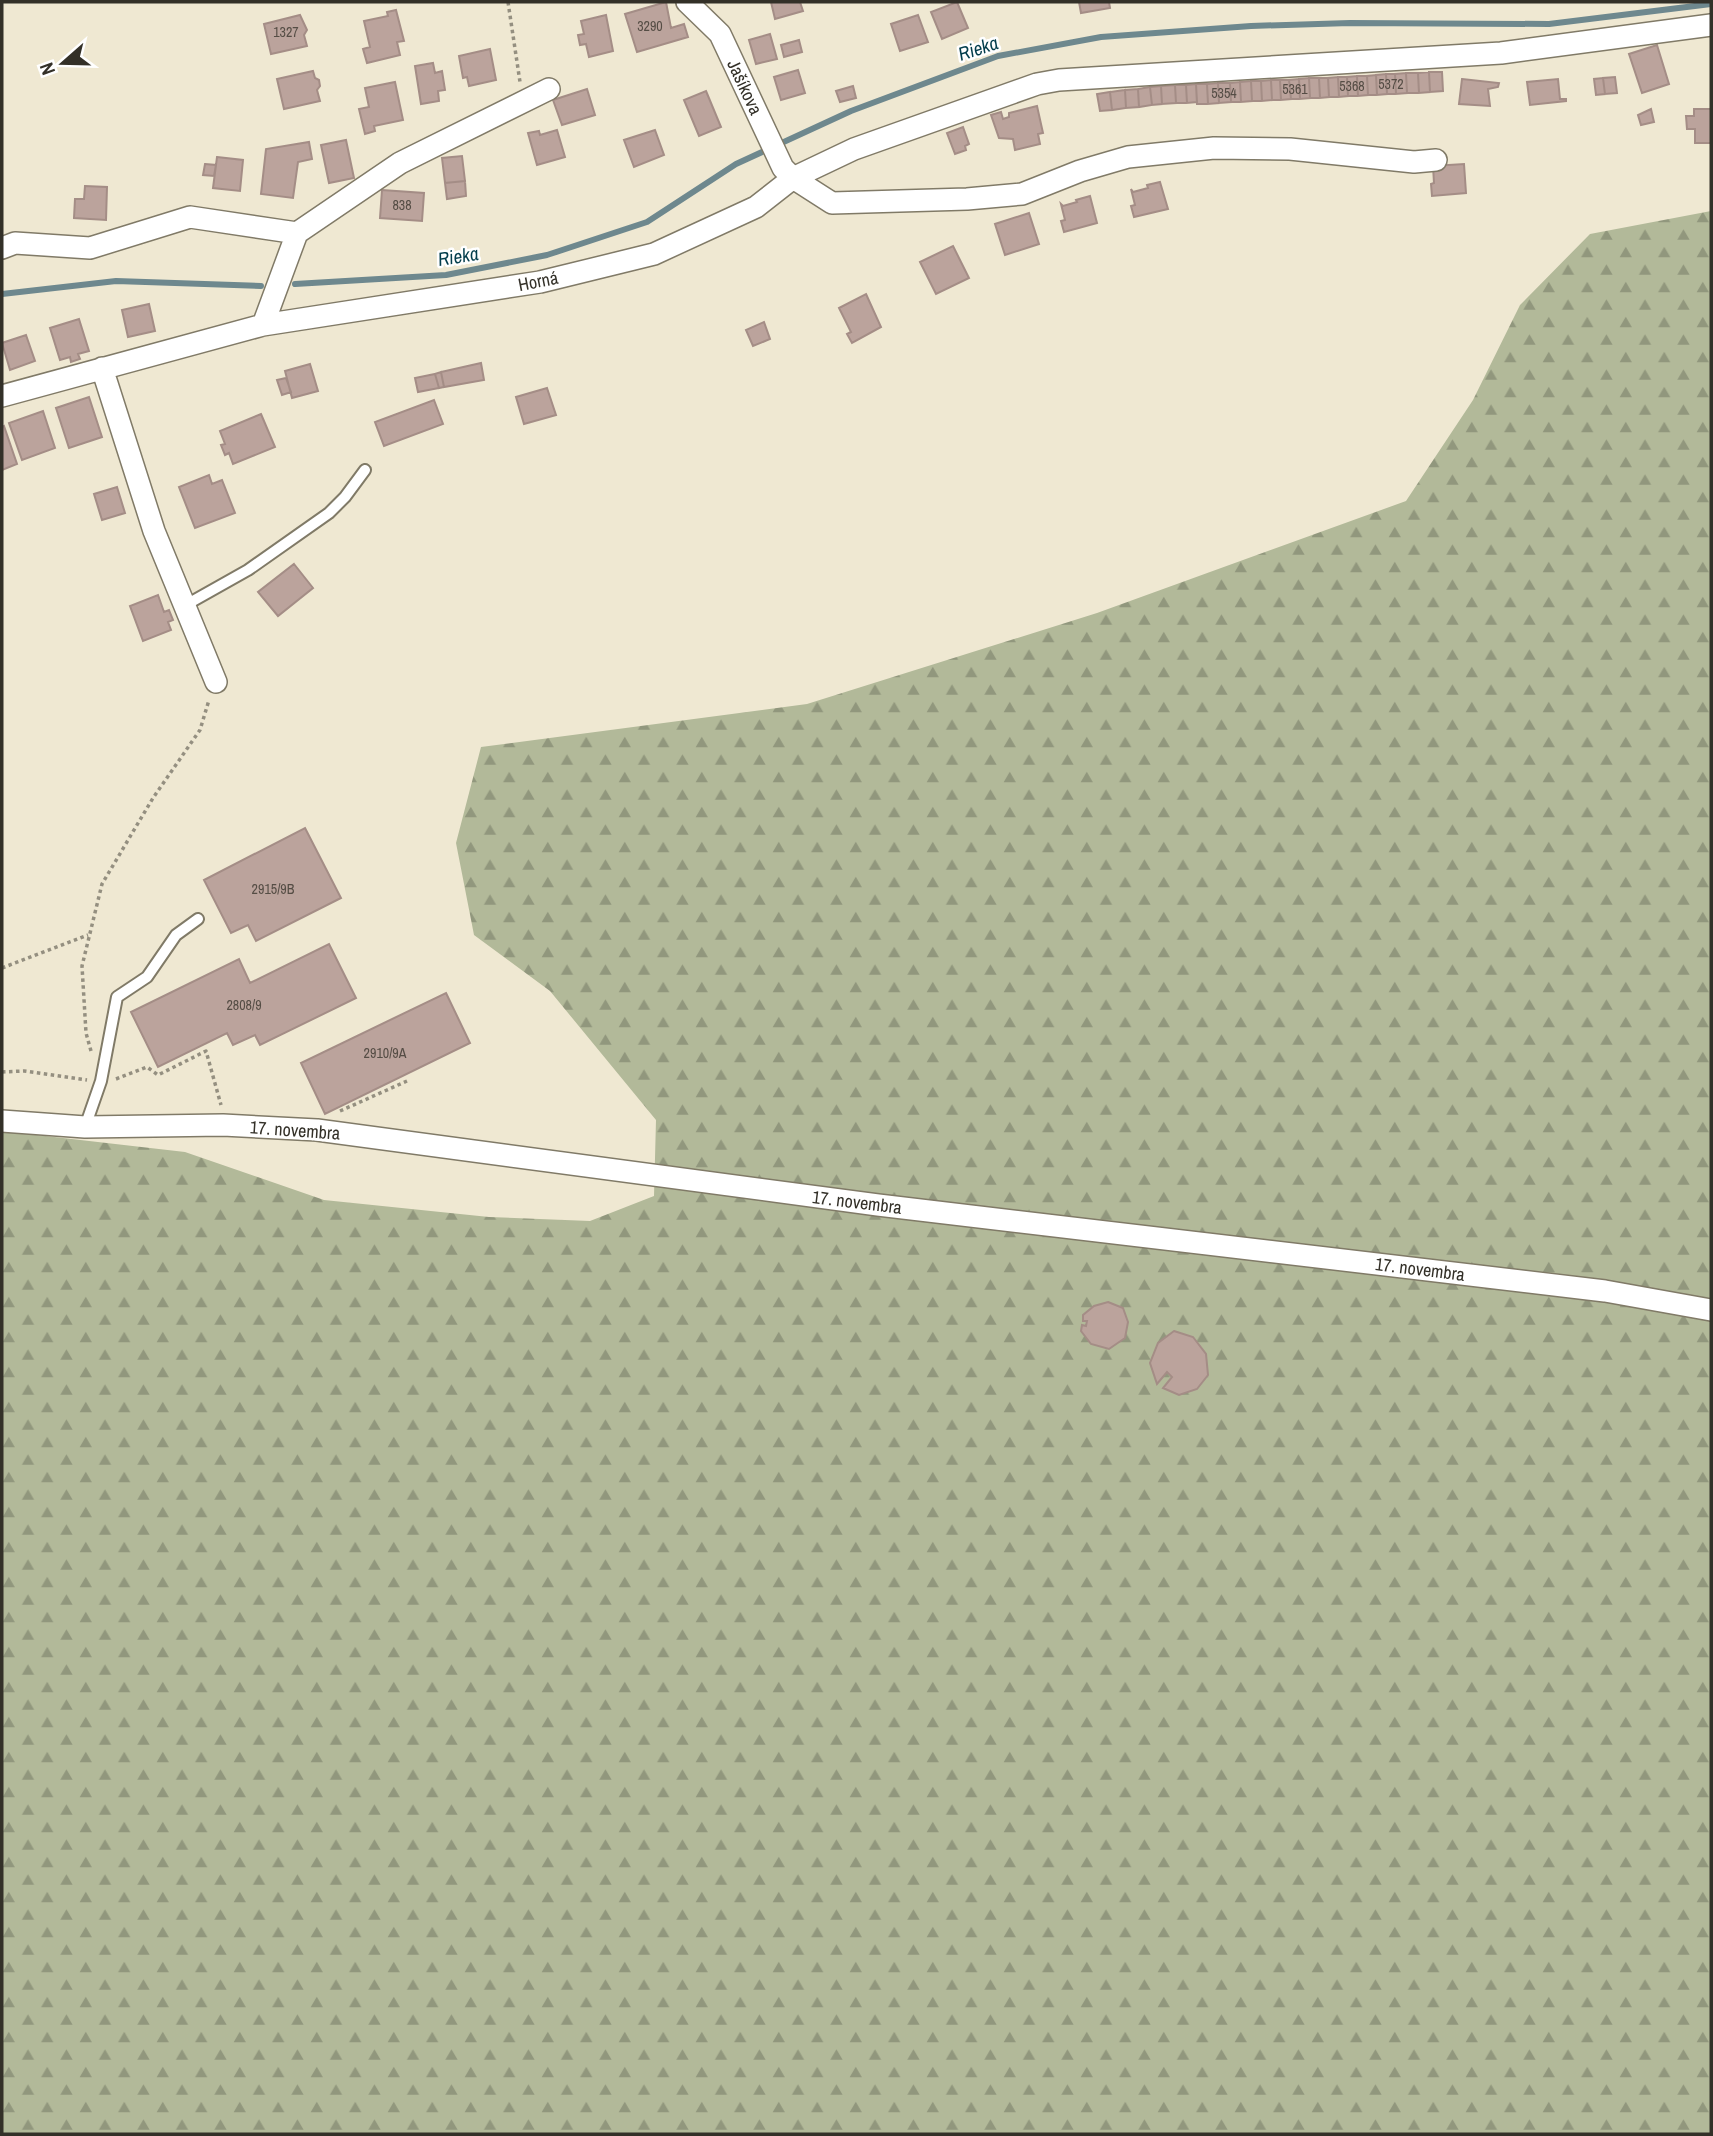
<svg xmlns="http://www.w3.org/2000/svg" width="1713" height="2136" font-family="'Archivo Narrow',sans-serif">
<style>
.forest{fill:url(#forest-firs)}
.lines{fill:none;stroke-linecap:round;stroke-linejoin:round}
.stream{stroke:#6e888e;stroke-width:6}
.building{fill:#bba39c;stroke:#a48d86;stroke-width:2}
.service-casing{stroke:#807a67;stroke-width:14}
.minor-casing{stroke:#807a67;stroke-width:24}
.path{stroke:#948f80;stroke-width:3.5;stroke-dasharray:3.5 3.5;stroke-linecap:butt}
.service{stroke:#fff;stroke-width:10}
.minor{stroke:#fff;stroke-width:21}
.labels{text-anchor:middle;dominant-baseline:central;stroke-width:5;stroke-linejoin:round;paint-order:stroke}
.number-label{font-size:14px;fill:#554d45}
.street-label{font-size:18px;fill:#333028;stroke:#fff}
.water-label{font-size:19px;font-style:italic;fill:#033d4c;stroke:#fff}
</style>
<defs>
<pattern id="forest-firs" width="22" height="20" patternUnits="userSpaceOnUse" patternTransform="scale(1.75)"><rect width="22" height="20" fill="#b2b999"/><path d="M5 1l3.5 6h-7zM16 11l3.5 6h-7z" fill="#91977d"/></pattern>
</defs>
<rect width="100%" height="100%" fill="#efe8d2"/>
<path class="forest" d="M1711 211V2134H2V1131L185 1152 324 1200 489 1217 590 1221 654 1196 656 1120 550 991 474 935 456 843 481 747 807 704 1097 613 1406 501 1473 400 1520 305 1590 234Z"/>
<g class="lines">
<path class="stream" d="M295 284 446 275 547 255 647 222 736 164 851 111 998 56 1101 37 1251 26 1350 23 1549 24 1711 4
M2 294 116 281 261 286"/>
</g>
<path class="building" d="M666 2 671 28 684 24 688 37 637 52 625 14Z
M771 2H800L803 11 775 19Z
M957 2 968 28 942 39 931 12Z
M1079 2H1109L1110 8 1081 13Z
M396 10 404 41 397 42 400 55 367 63 363 49 370 47 364 21 388 16 387 12Z
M300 15 307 30 304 35 307 46 271 54 264 24Z
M606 15 613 51 589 57 586 44 580 45 578 35 584 34 581 21Z
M918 15 928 42 900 51 891 24Z
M770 34 777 59 756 64 749 40Z
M799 40 802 52 784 57 781 45Z
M1657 45 1669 84 1642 93 1629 54Z
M490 49 496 80 469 86 467 77 463 78 459 56Z
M433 63 435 73 442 71 445 90 438 91 439 101 421 104 415 66Z
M798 70 805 93 781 100 774 77Z
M313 71 315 78 319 80 320 86 317 90 320 101 284 109 277 79Z
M1429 72 1430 92 1419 93 1418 73Z
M1429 72H1442L1443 91 1430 92Z
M1406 73H1418L1419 93H1407Z
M1406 73 1407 93 1396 94 1395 74Z
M1386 74H1395L1396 94H1387Z
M1386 74 1387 94 1377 95 1376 75Z
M1376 75 1377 95H1368L1367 76Z
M1357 76 1358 96H1348L1347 77Z
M1357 76H1367L1368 95 1358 96Z
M1338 77H1347L1348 96 1339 97Z
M1338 77 1339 97H1329L1328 78Z
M1615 77 1617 93 1605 94 1603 78Z
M1309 78H1319L1320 98H1310Z
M1309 78 1310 98 1300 99 1299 79Z
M1319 78H1328L1329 97 1320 98Z
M1603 78 1605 94 1596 95 1594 79Z
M1299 79 1300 99H1291L1289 80Z
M1462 79 1499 83 1498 87 1488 89 1490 106 1459 104Z
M1558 79 1560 99H1566V101L1530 105 1527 82Z
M1271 80H1280L1281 100H1272Z
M1271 80 1272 100 1262 101 1261 81Z
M1280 80H1289L1291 99 1281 100Z
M1251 81H1261L1262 101H1252Z
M1251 81 1252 101 1241 102 1240 82Z
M395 82 403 120 374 126 375 131 365 134 359 109 369 107 365 88Z
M1240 82 1241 102H1231L1230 83Z
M1218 83H1230L1231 102 1219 103Z
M1218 83 1219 103 1208 104 1207 84Z
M1196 84 1197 102 1187 103 1186 85Z
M1196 84H1207L1208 104H1197Z
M1175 85 1176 103 1162 104 1161 86Z
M1175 85H1186L1187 103H1176Z
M853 86 856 98 840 102 836 91Z
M1161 86 1162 104 1152 105 1150 87Z
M1150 87 1152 105 1139 107 1138 89Z
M587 89 595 115 562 125 553 100Z
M1138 89 1139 107 1126 108 1125 90Z
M1125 90 1126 108 1112 110 1110 92Z
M706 91 721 127 699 136 684 100Z
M1110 92 1112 110 1100 111 1097 94Z
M1037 106 1043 133 1038 134 1040 144 1015 150 1013 139 999 138 991 115 1001 112 1003 119 1009 117V113Z
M1651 109 1654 122 1641 125 1638 115Z
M1694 109H1711V143H1695V129H1687L1686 116H1694Z
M963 127 969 144 965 146 966 150 955 154 947 133Z
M557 130 565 157 537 165 528 133 539 131 540 135Z
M655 130 664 155 634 167 624 140Z
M346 140 354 178 329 183 321 145Z
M309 142 312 159 298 162 293 198 261 194 266 149Z
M462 156 465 181 445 183 442 158Z
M217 157 243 160 240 191 213 188Z
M205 164 216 165 214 176 203 175Z
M1464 164 1466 193 1432 196 1431 184 1434 183 1433 166Z
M465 181 466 196 447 199 445 183Z
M1160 182 1168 209 1134 217 1131 206 1135 205 1131 189 1133 192 1148 188 1147 185Z
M85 186 107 187 106 220 74 218 75 199H84Z
M382 190 424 193 422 221 380 218Z
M1090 196 1097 223 1064 232 1061 221 1065 220 1061 204 1063 206 1077 202 1076 200Z
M1029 213 1039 244 1005 255 995 224Z
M953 246 969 278 936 294 920 262Z
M866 294 881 327 852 343 847 334 851 332 839 308Z
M149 304 155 331 128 337 122 310Z
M79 319 89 351 78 354 80 359 71 362 70 357 60 360 50 328Z
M764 322 770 339 753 346 746 330Z
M26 335 35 361 10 370 2 343Z
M481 363 484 380 444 387 441 372Z
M310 364 318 391 292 398 285 371Z
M441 372 444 387 439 388 435 374Z
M435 374 439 388 418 392 415 378Z
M286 378 291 392 282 395 277 380Z
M547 388 556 415 524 424 516 397Z
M89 397 102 437 69 448 56 408Z
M434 400 443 424 384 446 375 422Z
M43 411 55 448 22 460 9 423Z
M261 414 275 447 233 464 229 453 225 455 221 445 225 444 220 431Z
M4 426 17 464 2 470V427Z
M209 475 212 484 222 480 235 513 195 528 179 487Z
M117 487 125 513 102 520 94 494Z
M294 564 313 588 278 616 258 592Z
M158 595 164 612 169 610 173 620 168 622 171 630 143 641 130 606Z
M305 828 341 898 256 941 248 925 231 933 204 880Z
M329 944 356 998 260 1045 255 1035 233 1045 227 1033 158 1067 131 1012 239 959 250 983Z
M446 993 470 1043 325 1114 301 1063Z
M1108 1302 1123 1308 1128 1322 1125 1338 1109 1349 1091 1344 1081 1331 1082 1325 1086 1326 1087 1321H1083V1315L1094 1306Z
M1174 1331 1193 1337 1206 1354 1208 1375 1197 1389 1179 1395 1163 1388 1172 1377 1167 1372 1157 1384 1150 1363 1158 1343Z"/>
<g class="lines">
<defs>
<path id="service" d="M184 606 248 570 329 513 345 497 365 470
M85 1127 101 1081 117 997 147 977 176 935 198 919"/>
<path id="minor" d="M687 2 720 34 783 168 793 178 832 203 967 199 1022 194 1080 171 1128 157 1214 148 1290 149 1414 162 1436 160
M297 233 400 163 549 89
M2 248 15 243 90 248 190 217 297 233 263 325
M102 368 154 531 216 682
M2 396 263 325 540 282 654 254 756 207 793 178 854 149 1037 84 1059 80 1501 53 1711 25
M2 1121 85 1127 223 1125 317 1130 878 1205 1605 1291 1711 1310"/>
</defs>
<use href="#service" class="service-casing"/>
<use href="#minor" class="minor-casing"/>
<path class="path" d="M508 2 520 82
M2 968 88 935
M91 1051 86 1033 82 966 102 884 153 798 200 730 209 700
M2 1072 24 1071 87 1080
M116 1079 147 1067 158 1075 206 1051 221 1105
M340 1111 407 1081"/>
<use href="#service" class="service"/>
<use href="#minor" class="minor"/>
</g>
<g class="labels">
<g class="number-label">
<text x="650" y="26">3290</text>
<text x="286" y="32">1327</text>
<text x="1391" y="84">5372</text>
<text x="1352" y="86">5368</text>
<text x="1295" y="89">5361</text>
<text x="1224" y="93">5354</text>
<text x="402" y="205">838</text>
<text x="273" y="889">2915/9B</text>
<text x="244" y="1005">2808/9</text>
<text x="385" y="1053">2910/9A</text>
</g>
<g class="street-label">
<text transform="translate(745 87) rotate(65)">Jašíkova</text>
<text transform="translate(538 281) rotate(-11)">Horná</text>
<text transform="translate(295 1130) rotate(4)">17. novembra</text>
<text transform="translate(857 1202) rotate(7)">17. novembra</text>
<text transform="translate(1420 1269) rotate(7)">17. novembra</text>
</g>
<g class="water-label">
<text transform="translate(978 48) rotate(-18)">Rieka</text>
<text transform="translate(458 256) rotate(-9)">Rieka</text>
</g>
</g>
<rect width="1713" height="2136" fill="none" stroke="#333028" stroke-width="7"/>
<g transform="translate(63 63) rotate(250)" stroke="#ffffff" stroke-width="5" paint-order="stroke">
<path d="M0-5L12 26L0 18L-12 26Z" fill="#333028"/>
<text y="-10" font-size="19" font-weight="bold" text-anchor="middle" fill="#333028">N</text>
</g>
</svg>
